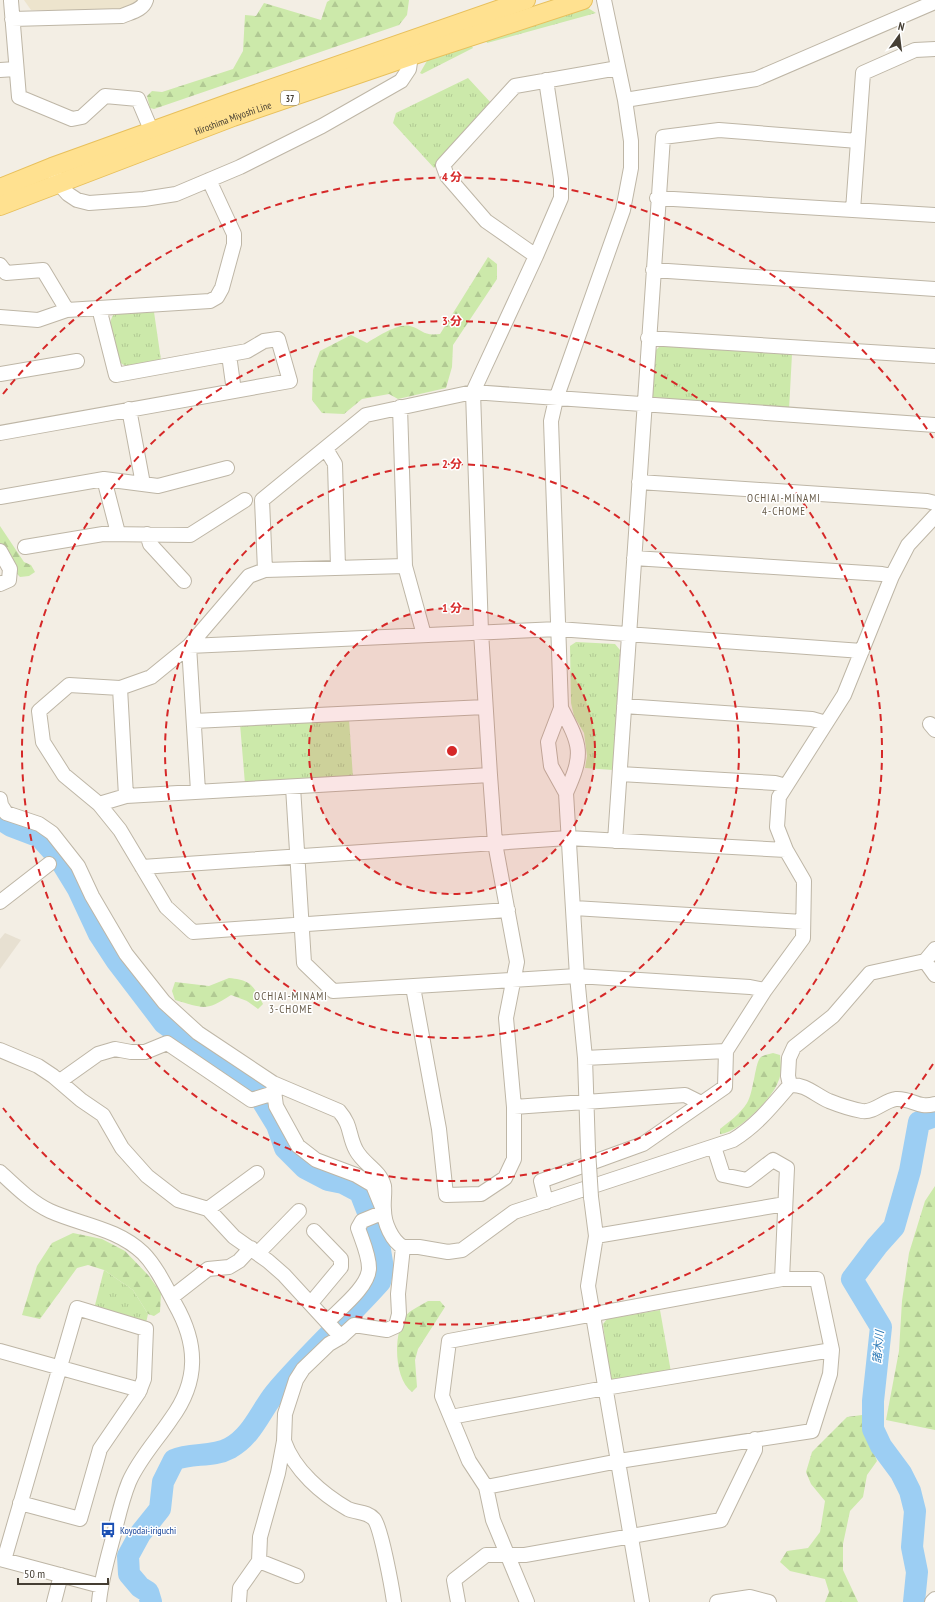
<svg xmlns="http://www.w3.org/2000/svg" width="935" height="1602" font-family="'PT Sans Narrow','Noto Sans JP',sans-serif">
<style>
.residential{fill:#e7e0d1}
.education{fill:#ede4cd}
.grass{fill:url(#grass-tufts)}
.forest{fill:url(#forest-firs)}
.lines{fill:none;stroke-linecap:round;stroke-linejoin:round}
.river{stroke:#9ccef3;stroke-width:22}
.minor-casing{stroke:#beb6a6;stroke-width:16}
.major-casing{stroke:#e8c05c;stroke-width:20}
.minor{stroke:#fff;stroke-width:14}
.major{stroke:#ffe190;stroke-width:18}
.minor-bridge-casing{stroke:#beb6a6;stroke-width:16;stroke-linecap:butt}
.minor-bridge{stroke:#fff;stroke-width:14}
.ring{fill:none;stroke:#d62828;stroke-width:2;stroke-dasharray:7 5}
.labels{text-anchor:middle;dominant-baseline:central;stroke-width:3;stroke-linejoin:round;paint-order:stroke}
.shield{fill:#fff;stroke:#7d7870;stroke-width:1}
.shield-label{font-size:9px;font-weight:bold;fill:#453e33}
.street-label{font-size:10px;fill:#453e33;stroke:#fff}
.transit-label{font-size:10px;fill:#164399;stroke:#fff;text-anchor:start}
.neighbourhood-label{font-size:11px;letter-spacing:1px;fill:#685c4a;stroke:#fff}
.water-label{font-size:11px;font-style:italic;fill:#2977b5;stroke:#fff}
.centre{fill:#d62828;stroke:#fff;stroke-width:2}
.ring-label{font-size:12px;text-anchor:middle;font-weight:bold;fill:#d62828;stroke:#fff;stroke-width:3;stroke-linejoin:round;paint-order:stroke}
</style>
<defs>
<pattern id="grass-tufts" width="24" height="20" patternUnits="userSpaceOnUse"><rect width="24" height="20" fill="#cce9aa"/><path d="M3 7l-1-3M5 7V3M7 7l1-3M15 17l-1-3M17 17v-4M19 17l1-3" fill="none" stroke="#b1c993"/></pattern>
<pattern id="forest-firs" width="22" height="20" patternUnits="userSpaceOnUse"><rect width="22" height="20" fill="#cce9aa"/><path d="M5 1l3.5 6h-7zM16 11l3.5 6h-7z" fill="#b1c993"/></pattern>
</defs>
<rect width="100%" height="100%" fill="#f3eee4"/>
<path class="residential" d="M5 933 21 940 0 969V939Z"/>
<path class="education" d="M24 0H140L126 11 31 10Z"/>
<path class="grass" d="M580 7 588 8 596 13 487 43 485 38Z
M470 43 473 48 422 74 420 73 428 59Z
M468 78 492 104 434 168 393 123 396 113Z
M154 312 161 360 127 367 119 362C115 348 104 327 114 314Z
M660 346 792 354 789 410 657 402 651 396 655 351Z
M576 642 615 644 620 650 613 770 585 768 587 756 584 733 574 716 571 703 570 646Z
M349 719 353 778 245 784 240 724Z
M104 1270 133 1290 148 1314 146 1323 94 1309Z
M660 1310 671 1372 616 1381 610 1378 603 1324 607 1319Z"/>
<path class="forest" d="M330 0H409L407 15 399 25 154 109 150 108 147 96 152 91 162 92 233 69 243 51 245 15 256 16 264 3 321 20 327 2Z
M488 257 497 264V279L453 345 452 367 446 388 398 399 389 394 362 399 344 414 322 413 312 400 313 370 320 351 351 335 367 343C377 337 398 323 410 326 424 330 422 336 440 334Z
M0 526 24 562 31 565 35 572 29 576 20 577 13 569 0 543Z
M229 978C251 980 253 985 263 1004L258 1009 247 1001 231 995C205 1012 204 1008 175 1000L172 991 175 982 209 986Z
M773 1053 780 1055C781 1064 782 1074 778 1082 772 1099 737 1134 720 1134V1129C730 1121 740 1114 747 1103 754 1092 755 1061 761 1057 764 1055 769 1054 773 1053Z
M935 1186V1430L886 1420 899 1351 902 1301 909 1253 925 1201Z
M73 1233 102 1239 125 1251 149 1276 161 1293 160 1312 154 1316 148 1314 133 1290 104 1270 88 1265 77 1268 40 1319 22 1315 37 1266 52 1243Z
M428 1301H440L445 1307 418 1349 415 1360 417 1387 412 1392C394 1379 393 1335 405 1317 409 1310 422 1305 428 1301Z
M862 1415 869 1440 877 1461 867 1475 863 1497 850 1511 843 1544V1570L858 1602H825L829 1592 825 1579 790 1571 780 1562 787 1551 808 1548 820 1532 825 1501 811 1484 806 1472 812 1452 847 1417Z"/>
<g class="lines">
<path class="river" d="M0 819 11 826 40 837 59 858 78 889 99 934 116 960 164 1023 255 1089 277 1125 285 1148 305 1168 328 1180 343 1183 360 1192 378 1238 383 1268 380 1282C346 1320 308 1354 275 1393 260 1412 252 1436 230 1448 212 1458 191 1452 174 1460L163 1482 160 1509 140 1534 128 1556 129 1574 140 1587 148 1592 151 1602
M914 1602 917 1572 912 1547 915 1511 910 1491 901 1473 881 1446 873 1429V1401L881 1327 852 1279 877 1246 894 1227 910 1171 919 1122 935 1116"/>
<defs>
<path id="minor" d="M11 1 19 97 72 119 82 117 105 96 138 99 152 132
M12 19 122 16C131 12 143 10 146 0
M0 70 16 69
M625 100 756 79 935 2
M55 175 59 184 68 194 77 200 89 203 144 199 176 194 240 167 322 126 401 81 409 69 411 56
M657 198 935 215
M853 210 863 73 915 50 935 49
M536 256 486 221 447 176 443 165 515 86 618 68
M0 265 6 273 43 270 67 310
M653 270 935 289
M0 317 38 320 67 310 210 301 217 297 222 288 234 244V234L209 180
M648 338 935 356
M229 355 234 391
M0 374 77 361
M400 407 405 566 424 635
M129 409 143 484
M0 433 290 381 278 339 264 341 247 351 116 375 99 308
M326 449 335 464 338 567
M104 479 118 533
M639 482 927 501 935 503
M0 497 104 479 158 486 227 468
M147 534 150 544 184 581
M25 547 103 534 190 535 245 500
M0 551 10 569 9 580 0 584
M634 558 882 574 892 576
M265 570 405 566
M120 688 126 796
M624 706 812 719 826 723
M561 708C581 746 584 753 566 793
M194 721 485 707
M930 724 935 730
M620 774 775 783 786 786
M293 787 304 963 333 991 577 976 750 987 765 990
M198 791 189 646 558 629 862 651
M0 799 1 805 6 813 39 824 52 833 78 866 92 896 126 954 164 1002 198 1033 273 1083 339 1111C352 1126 348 1135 356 1150 363 1164 380 1170 384 1186 385 1193 383 1202 384 1210 384 1223 392 1241 403 1247
M99 804 126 796 490 775
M615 841 663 137 719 130 858 141
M142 867 568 838 786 850
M0 902 49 864
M574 908 803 922
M508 910 193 932 166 907 120 830 99 804 64 775 43 742 39 711 69 685 120 688 151 677 189 646 249 576 265 570 262 500 366 415 473 392 935 425
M925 961 935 975
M413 987 439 1129 446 1195 481 1194 505 1178 514 1159V1107L506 1018 517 962 495 843 490 775 481 632 473 392 536 256 561 198V179L546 80
M0 1050 38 1066 53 1076 81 1100 103 1115 122 1148 147 1176 178 1200 208 1209 234 1237 268 1261 284 1275 341 1337 329 1344 303 1369 296 1380 285 1414 284 1441 278 1473 260 1537 259 1561 240 1588 239 1602
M585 1058 726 1051
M60 1081 98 1054 115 1049 131 1052H145L167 1043 251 1100 274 1093
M273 1083 276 1106 298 1146 316 1160 356 1175 373 1185 384 1212 362 1221 358 1228C362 1240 369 1255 369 1268 369 1286 341 1308 328 1321
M790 1085 788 1076 789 1058 794 1047 833 1016 870 973 925 961 935 949
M514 1107 685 1095 701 1103
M714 1147 723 1175 747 1180 773 1160 787 1168 782 1279
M588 1150 585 1058 577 976 566 793 551 766 548 742 561 708 551 421 556 399 623 210 631 168V141L625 100 604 0
M0 1172C15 1186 31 1202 50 1211 81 1225 117 1228 143 1253 156 1266 166 1287 175 1304 198 1344 199 1381 171 1419 157 1440 139 1459 129 1482 122 1499 118 1517 114 1534 108 1557 101 1579 99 1602
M591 1197 596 1236 588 1286 642 1602
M546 1202 541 1181 643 1144 725 1087 726 1051 765 990 803 938 804 881 786 850 777 827 779 797 844 695 892 576 908 545 935 516
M208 1209 257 1173
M596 1236 785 1204
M258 1253 299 1211
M172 1297 208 1269 229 1267 239 1261 251 1248
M311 1303 341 1267V1259L314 1231
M341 1337 354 1325 387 1330 396 1326 399 1314 398 1294 403 1247H419L448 1252 462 1250 514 1212 733 1140C757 1125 772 1106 790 1085 806 1084 815 1095 829 1101 839 1105 851 1109 862 1111 874 1113 885 1100 896 1099 912 1098 918 1109 935 1104
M0 1351 140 1390
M451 1417 605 1388 832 1350
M284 1441C294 1470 322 1494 348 1509 357 1513 367 1511 374 1519 381 1527 392 1588 394 1602
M486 1487 619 1461 812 1431 830 1374 832 1350 817 1279H782L449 1341 442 1396 469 1461 486 1487 493 1520 527 1602
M0 1559 101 1586
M4 1560 77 1308 146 1329 144 1379 139 1392 100 1449 80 1519 20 1503
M259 1561 297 1576
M54 1602 61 1575
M458 1602 454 1580 486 1555H525L721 1520 755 1450V1439
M717 1602 750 1597 769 1602
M932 1602 935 1599"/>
<g id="major">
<path d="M0 188 52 167 230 103 526 0"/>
<path id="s1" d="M0 206 233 117 411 56 583 0"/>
</g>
</defs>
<use href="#minor" class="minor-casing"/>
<use href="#major" class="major-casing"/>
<use href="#minor" class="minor"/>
<use href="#major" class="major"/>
<defs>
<path id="minor-bridge" d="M588 1150 591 1197"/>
</defs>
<use href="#minor-bridge" class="minor-bridge-casing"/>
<use href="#minor-bridge" class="minor-bridge"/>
</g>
<circle cx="452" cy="751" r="143" fill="#d62828" fill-opacity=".12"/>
<g class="ring">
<circle cx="452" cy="751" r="143"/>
<circle cx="452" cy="751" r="287"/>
<circle cx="452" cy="751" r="430"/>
<path d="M933 1064A574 574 0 0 1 3 1108M3 394A574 574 0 0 1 933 438"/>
</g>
<defs>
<symbol id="bus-bare" viewBox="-9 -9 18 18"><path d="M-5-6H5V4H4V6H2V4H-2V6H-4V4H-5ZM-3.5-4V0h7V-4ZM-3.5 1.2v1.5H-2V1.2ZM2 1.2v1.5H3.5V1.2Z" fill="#1a4fb4" stroke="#fff" stroke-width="2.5" paint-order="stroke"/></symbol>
</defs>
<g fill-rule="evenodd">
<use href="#bus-bare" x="97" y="1519" width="22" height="22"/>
</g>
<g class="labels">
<rect class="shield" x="281" y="91" width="18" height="14" rx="3"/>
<g class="shield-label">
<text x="290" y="98">37</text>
</g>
<g class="street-label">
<text stroke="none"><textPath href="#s1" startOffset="249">Hiroshima Miyoshi Line</textPath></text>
</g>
<g class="transit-label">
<text x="120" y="1530">Koyodai-iriguchi</text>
</g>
<g class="neighbourhood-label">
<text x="784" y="498">OCHIAI-MINAMI<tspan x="784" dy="13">4-CHOME</tspan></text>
<text x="291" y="996">OCHIAI-MINAMI<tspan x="291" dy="13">3-CHOME</tspan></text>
</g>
<g class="water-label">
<text transform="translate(878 1347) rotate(-85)">諸木川</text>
</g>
</g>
<circle cx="452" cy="751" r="6" class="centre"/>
<g class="ring-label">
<text x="452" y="181">4 分</text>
<text x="452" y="325">3 分</text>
<text x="452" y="468">2 分</text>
<text x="452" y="612">1 分</text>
</g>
<g transform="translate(899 36) rotate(14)" stroke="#ffffff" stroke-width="3" paint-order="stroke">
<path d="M0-3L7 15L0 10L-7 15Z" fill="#453e33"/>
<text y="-6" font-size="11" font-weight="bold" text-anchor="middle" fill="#453e33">N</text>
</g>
<path d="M18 1578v6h90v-6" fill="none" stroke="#453e33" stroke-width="2"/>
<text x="24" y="1578" font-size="12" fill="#453e33" stroke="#ffffff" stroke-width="3" paint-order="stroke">50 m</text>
</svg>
